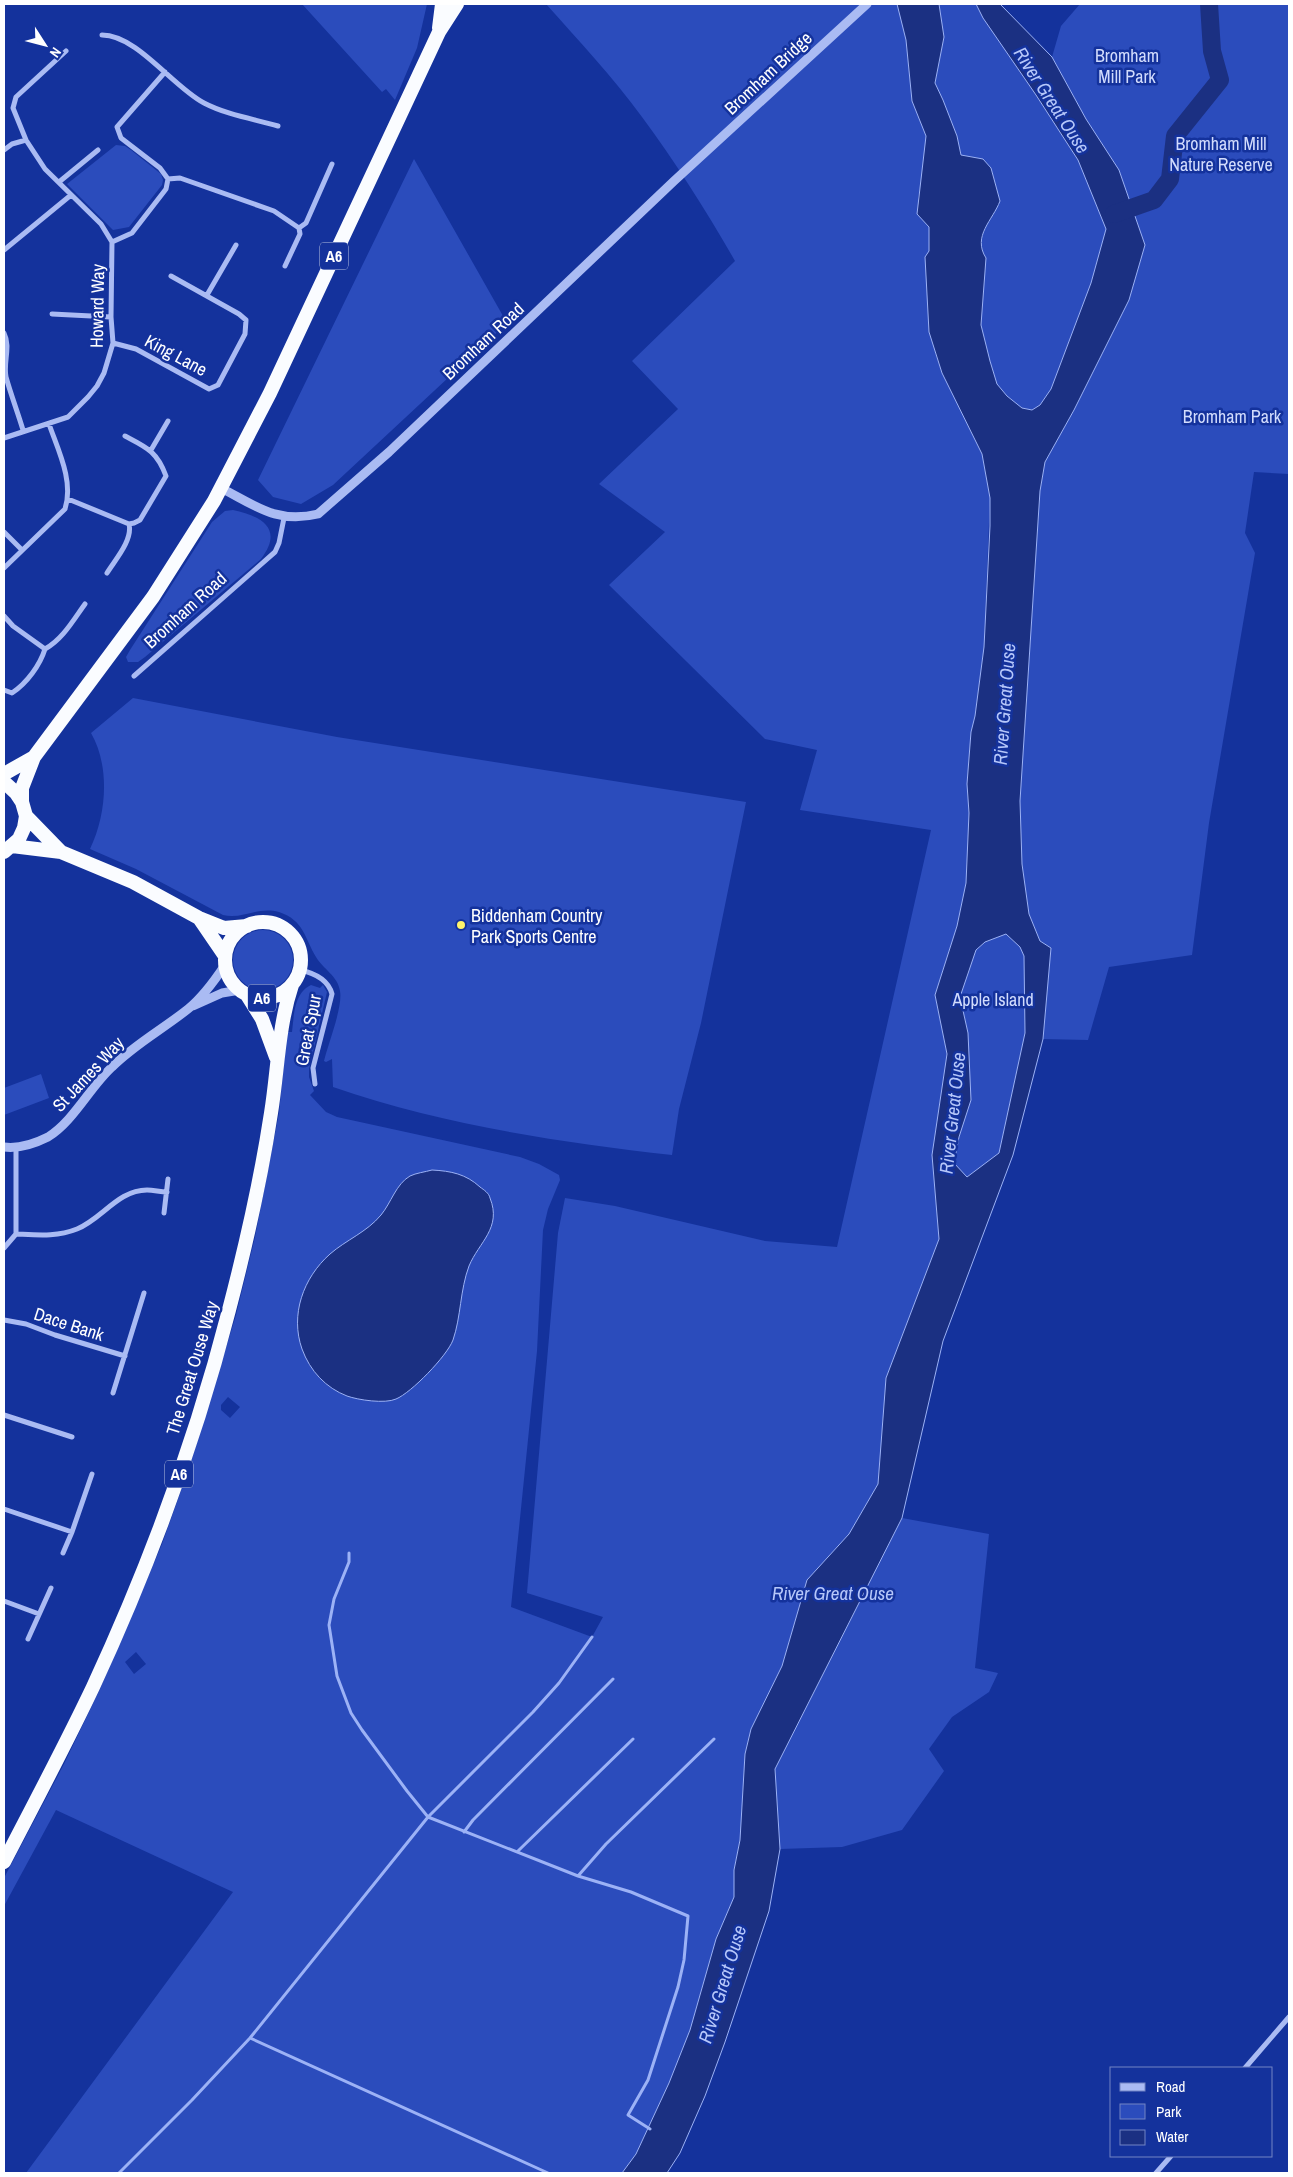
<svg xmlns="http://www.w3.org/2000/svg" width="1293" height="2177" font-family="'Archivo Narrow',sans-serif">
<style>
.green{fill:#2b4cbc;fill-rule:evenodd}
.water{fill:#1b3082;stroke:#9cb2f6;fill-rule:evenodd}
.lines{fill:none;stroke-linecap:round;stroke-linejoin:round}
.stream{stroke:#9cb2f6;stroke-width:3}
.river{stroke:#1b3082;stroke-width:18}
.minor{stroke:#aabbf3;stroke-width:5}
.tertiary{stroke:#aabbf3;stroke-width:9}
.trunk{stroke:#fafcff;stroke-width:14}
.poi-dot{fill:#fff46c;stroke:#14329c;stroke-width:2}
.labels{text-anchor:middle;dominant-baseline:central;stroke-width:5;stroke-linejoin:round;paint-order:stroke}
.shield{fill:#14329c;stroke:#b8c2e1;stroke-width:1}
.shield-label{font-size:16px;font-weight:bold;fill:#fff}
.park-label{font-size:18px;fill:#d2dcfd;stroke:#14329c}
.street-label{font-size:18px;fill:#fff;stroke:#14329c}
.poi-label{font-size:18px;fill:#fff;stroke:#14329c;text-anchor:start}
.water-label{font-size:19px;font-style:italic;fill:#b6c7fa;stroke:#14329c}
</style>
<rect width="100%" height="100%" fill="#14329c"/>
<path class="green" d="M302 4H427L417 48 395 100 386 89 382 92Z
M546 4H897L906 40 912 101 926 136 921 183 918 198 929 227 935 352 942 373 982 454 990 498 984 647 975 716 971 732 967 784 969 813 966 883 957 926 935 995 947 1054 932 1155 939 1239 886 1378 878 1484 849 1534 807 1580 782 1666 751 1729 745 1754 740 1840 734 1870V1897L716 1939 690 2030 669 2083 636 2154 622 2173H26L233 1892 56 1810 4 1906V1878L64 1764 99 1691 162 1544 189 1468 236 1315 255 1237 279 1113 287 1032H292C294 1015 294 993 311 985L320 988 323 985 327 992 309 1069V1077L314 1091 310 1095 326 1112 337 1117 520 1157 539 1164 559 1175 560 1180 548 1209 543 1230 537 1351 511 1607 592 1637 603 1617 527 1593 558 1233 565 1198 615 1206 765 1241 837 1247 931 830 800 810 817 750 765 739 609 585 665 532 599 484 678 409 632 361 735 261C707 212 676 163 642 117 613 77 579 41 546 4ZM228 1397 240 1407 230 1418 221 1410V1405ZM136 1652 146 1664 134 1674 125 1662Z
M939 4H976L983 18 1036 95 1078 160 1106 229 1091 283 1051 389 1040 405 1032 410 1022 408 1007 396 997 384 990 361 981 325 986 258C974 238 991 218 1000 201L991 168 983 159 961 155 957 136 943 100 935 83 944 37Z
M1080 4H1289V474L1254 472 1245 533 1255 553 1209 823 1192 955 1109 967 1088 1040 1043 1039 1051 948 1040 941 1029 914 1022 864 1020 801 1040 491 1045 462 1074 410 1129 300 1145 245 1119 170 1086 119 1052 57 1061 26Z
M116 145 125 146 131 150 161 174 163 180 162 185 129 227 113 230 67 184Z
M414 159 507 323 333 485 301 504 273 497 258 480Z
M233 510C262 516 284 529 261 559L145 657 138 662H128L126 657 130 650 212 522 225 511Z
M133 698 337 737 746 802 701 1023 679 1109 672 1155C557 1142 443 1125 333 1087L332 1059 326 1062 324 1061C328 1044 343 1007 340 991 338 976 323 969 316 957 305 939 304 920 279 912 257 906 242 920 223 915L136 869 90 849C107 814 110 766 91 733Z
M233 960a30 30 0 1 1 60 0a30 30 0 1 1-60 0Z
M1006 934 1020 947 1024 956 1025 1033 999 1153 967 1177 954 1163 959 1137 968 1033 960 997 976 950 985 942Z
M41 1074 49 1098 4 1115V1088Z
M902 1518 989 1534 975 1668 998 1673 989 1692 952 1717 929 1749 944 1771 902 1830 842 1847 780 1849 775 1769Z"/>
<path class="water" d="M897 4H939L944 37 935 83 943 100 957 136 961 155 983 159 991 168 1000 201C993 220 972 236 986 258L981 325 990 361 997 384 1007 396 1022 408 1032 410 1040 405 1051 389 1091 283 1106 229 1078 160 1036 95 983 18 976 4H1000L1052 57 1086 119 1119 170 1145 245 1129 300 1074 410 1045 462 1040 491 1020 801 1022 864 1029 914 1040 941 1051 948 1043 1039 1013 1155 943 1341 902 1518 775 1769 780 1849 769 1911 725 2042 705 2096 680 2153 667 2173H622L636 2154 669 2083 690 2030 716 1939 734 1897V1870L740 1840 745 1754 751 1729 782 1666 807 1580 849 1534 878 1484 886 1378 939 1239 932 1155 947 1054 935 995 957 926 966 883 969 813 967 784 971 732 975 716 984 647 990 526V498L982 454 942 373 929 332 925 257 929 251V227L917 214 926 136 912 101 906 40ZM1006 934 1020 947 1024 956 1025 1033 999 1153 967 1177 954 1163 959 1137 971 1100 968 1033 960 997 976 950 985 942Z
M432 1170C451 1171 466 1174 480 1187 484 1190 489 1193 490 1198 502 1228 479 1242 469 1266 460 1290 461 1317 453 1340 447 1356 411 1393 396 1399 385 1404 358 1400 347 1396 326 1388 310 1371 302 1349 290 1315 303 1278 330 1254 346 1240 367 1232 381 1215 391 1203 396 1184 410 1176 416 1173 425 1172 432 1170Z"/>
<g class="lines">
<path class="stream" d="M349 1553V1562L334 1599 329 1625 337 1676 351 1713 362 1730 407 1791 428 1817 578 1876 631 1892 688 1916 684 1960 678 1987 648 2080 628 2115 650 2129
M464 1832 473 1820 613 1679
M518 1851 633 1739
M578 1876 606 1844 714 1739
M250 2038 548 2173
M119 2173 192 2100 250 2038 428 1817 533 1712 559 1683 592 1637"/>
<path class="river" d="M1114 214 1154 200 1170 179 1175 136 1220 80 1212 51 1209 4"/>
<path class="minor" d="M102 35C137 35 173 87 204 103 227 115 254 119 278 126
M165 72 117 127 121 138 160 168 168 179
M4 150 12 144 26 140
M59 182 98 150
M299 228 306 223 332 164
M112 242 132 233 166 189 168 179 180 178 274 211 299 228
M4 250 71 195
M285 266 300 234 299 228
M207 295 236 245
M52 314 111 317
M4 333C11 347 3 362 6 377 11 395 18 413 23 430
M113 343 136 349 209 389 218 385 245 334 246 320 239 314 171 276
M4 438 68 417 88 397 97 386 104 373 113 343 111 317 112 242 101 224 45 169 26 140 13 108 16 97 66 51
M151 450 168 421
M68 499 129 524 134 523 140 520 166 476C157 451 146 447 125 436
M4 532 22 550
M4 568 65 509C74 481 58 450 49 424
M107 573C115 560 133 540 129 524
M4 616 13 626 45 649
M134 676 275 552 279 543 284 518
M4 690 12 693C27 683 40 665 45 649 63 639 74 619 85 604
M300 970C314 973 328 979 332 994L313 1068 315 1084
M164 1213 168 1179
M16 1234C38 1235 57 1237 77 1229 102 1219 118 1190 147 1190 154 1190 160 1192 167 1192
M4 1248 16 1234V1147
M4 1320 26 1324 55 1335 125 1356
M113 1393 144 1293
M4 1415 72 1437
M4 1509 72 1532 92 1474
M63 1553 72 1532
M4 1601 39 1614
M28 1639 51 1588
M1245 2068 1289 2017
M1156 2173 1171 2156"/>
<path class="tertiary" d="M221 488C256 506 277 524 318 514L389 452 674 181 867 4
M193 1006 222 993 240 990
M4 1147C19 1149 34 1144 48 1137 73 1122 90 1087 112 1067 135 1044 163 1029 188 1009 203 997 215 980 225 965"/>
<path class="trunk" d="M439 28 442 4
M4 774 34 757
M4 782 16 793 22 802
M26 816 61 852
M12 846 61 852 133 882 199 918 224 928 247 926
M4 852 19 839 24 828 26 816 22 802V788L34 757 153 597 214 501 270 393 439 32 457 4
M199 918 225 956
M225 960a38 38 0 1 1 76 0a38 38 0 1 1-76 0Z
M247 995 262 1019 276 1057
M4 1862C34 1804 65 1746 93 1687 149 1566 196 1439 229 1310 246 1245 261 1179 271 1113 278 1070 278 1027 292 985"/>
</g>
<circle class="poi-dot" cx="461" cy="925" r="5"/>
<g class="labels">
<g class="shield">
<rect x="320" y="242.5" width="28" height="27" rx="4"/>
<rect x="248" y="984.5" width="28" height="27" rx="4"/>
<rect x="165" y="1460.5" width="28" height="27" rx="4"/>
</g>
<g class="shield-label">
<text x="334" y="256">A6</text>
<text x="262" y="998">A6</text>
<text x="179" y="1474">A6</text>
</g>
<g class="park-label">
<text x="1127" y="55">Bromham<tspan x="1127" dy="21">Mill Park</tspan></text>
<text x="1221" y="143">Bromham Mill<tspan x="1221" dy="21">Nature Reserve</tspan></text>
<text x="1232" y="416">Bromham Park</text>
<text x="993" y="999">Apple Island</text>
</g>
<g class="street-label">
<text transform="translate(768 73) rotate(-43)">Bromham Bridge</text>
<text transform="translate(97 306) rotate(-89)">Howard Way</text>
<text transform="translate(483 341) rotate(-43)">Bromham Road</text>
<text transform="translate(176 355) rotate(28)">King Lane</text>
<text transform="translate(185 610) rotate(-42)">Bromham Road</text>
<text transform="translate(308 1030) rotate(-79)">Great Spur</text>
<text transform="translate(88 1074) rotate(-47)">St James Way</text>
<text transform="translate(69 1324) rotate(18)">Dace Bank</text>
<text transform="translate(192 1368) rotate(-73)">The Great Ouse Way</text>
</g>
<g class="poi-label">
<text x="471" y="915">Biddenham Country<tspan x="471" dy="21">Park Sports Centre</tspan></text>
</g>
<g class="water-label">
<text transform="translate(1052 100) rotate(57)">River Great Ouse</text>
<text transform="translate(1004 704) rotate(-86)">River Great Ouse</text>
<text transform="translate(952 1113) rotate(-84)">River Great Ouse</text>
<text x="833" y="1593">River Great Ouse</text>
<text transform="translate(722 1984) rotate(-73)">River Great Ouse</text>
</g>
</g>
<rect width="1293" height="2177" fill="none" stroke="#ffffff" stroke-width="10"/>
<rect x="1110" y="2067" width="162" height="90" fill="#14329c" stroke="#7284c4"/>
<rect x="1120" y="2083" width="25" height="8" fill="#aabbf3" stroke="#7284c4"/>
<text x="1156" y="2092" font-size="15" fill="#ffffff">Road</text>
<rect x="1120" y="2104" width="25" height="15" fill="#2b4cbc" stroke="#7284c4"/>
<text x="1156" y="2117" font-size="15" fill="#ffffff">Park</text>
<rect x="1120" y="2130" width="25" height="15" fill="#1b3082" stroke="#7284c4"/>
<text x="1156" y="2142" font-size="15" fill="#ffffff">Water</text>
<g transform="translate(45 45) rotate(126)" stroke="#14329c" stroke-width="4" paint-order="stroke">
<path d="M0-4L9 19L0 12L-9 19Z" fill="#ffffff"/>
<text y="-8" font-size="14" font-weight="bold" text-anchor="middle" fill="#ffffff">N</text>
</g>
</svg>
